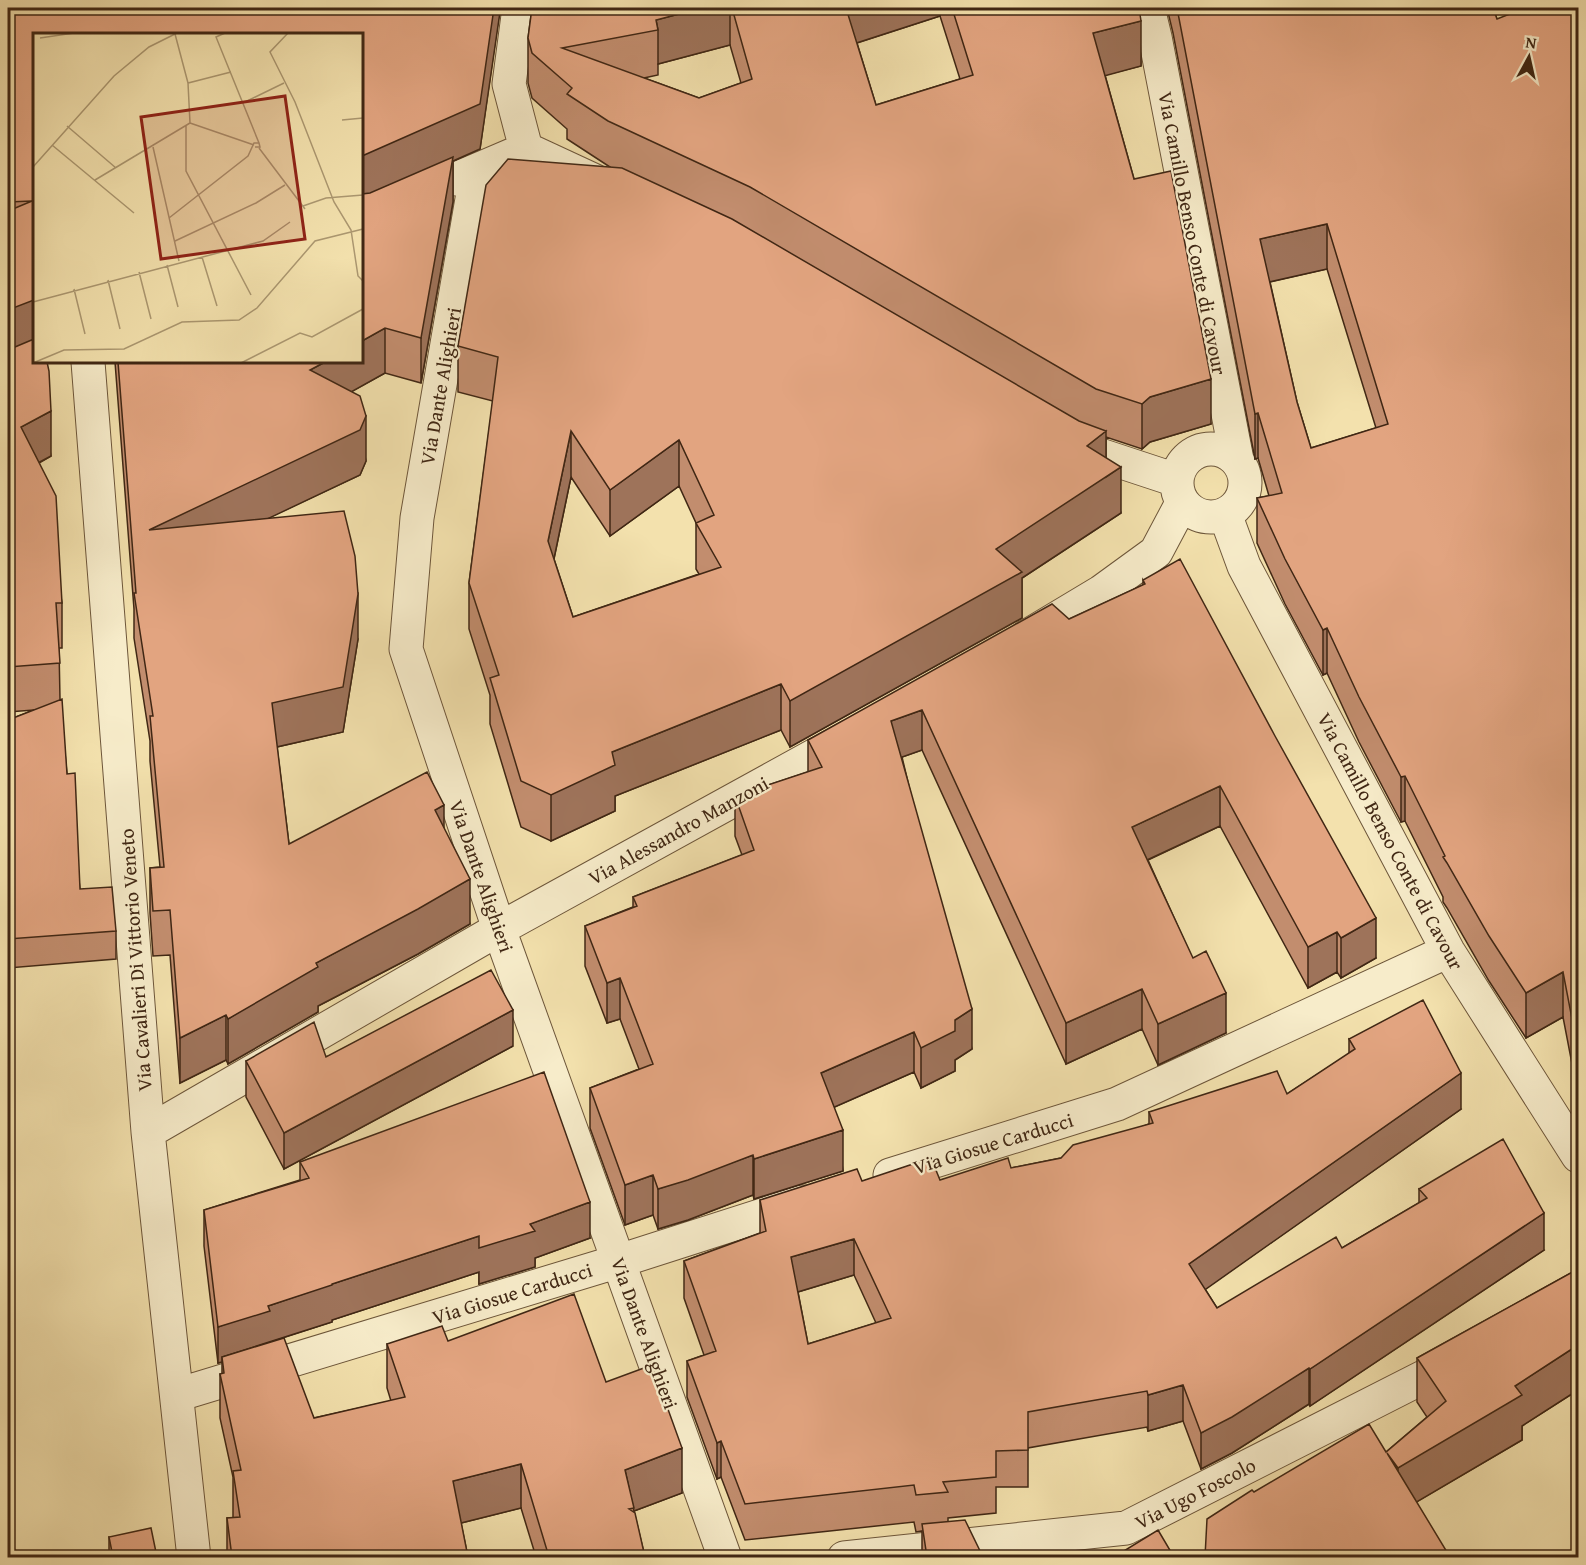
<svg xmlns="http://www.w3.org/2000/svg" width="1586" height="1565" font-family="'Gentium Book Plus',serif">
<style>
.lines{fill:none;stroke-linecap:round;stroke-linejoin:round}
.minor-casing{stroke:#6d563a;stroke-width:35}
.minor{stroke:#f7ecca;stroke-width:33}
.wall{fill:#c28d6e;stroke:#402714;stroke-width:1.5;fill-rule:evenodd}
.shaded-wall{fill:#9e735a;stroke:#402714;stroke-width:1.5}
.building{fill:#e2a480;stroke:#402714;stroke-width:1.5;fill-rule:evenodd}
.labels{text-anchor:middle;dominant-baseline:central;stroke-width:4.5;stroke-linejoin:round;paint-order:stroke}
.street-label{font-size:20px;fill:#402714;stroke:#f7ecca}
.inset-road{fill:none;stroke:#ab9770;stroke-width:1.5}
.view{fill:#8f2418;fill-opacity:0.15;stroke:#8f2418;stroke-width:3}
.inset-edge{fill:none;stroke:#402714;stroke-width:3}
</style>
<rect width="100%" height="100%" fill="#f3e1ad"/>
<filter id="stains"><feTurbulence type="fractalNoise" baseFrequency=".00333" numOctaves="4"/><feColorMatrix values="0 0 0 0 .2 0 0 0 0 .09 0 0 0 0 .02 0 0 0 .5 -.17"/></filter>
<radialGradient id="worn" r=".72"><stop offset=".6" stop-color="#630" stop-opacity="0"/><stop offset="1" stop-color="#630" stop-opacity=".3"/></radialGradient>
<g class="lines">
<defs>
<path id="minor" d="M519 8 509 84 526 149
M1148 8 1155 37 1237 460
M526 149 595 181
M477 170 417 518 406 649 499 929 725 1558
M456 179 526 149
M88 362 148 1132 194 1558
M1066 438 1088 451 1176 480
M1177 483a34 34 0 1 1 68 0a34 34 0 1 1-68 0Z
M1225 514 1244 566 1448 951 1578 1156
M1026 637 1101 592 1156 552 1182 503
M148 1132 499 929 848 737
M890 1175 1117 1104 1448 951
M177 1395 619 1261 803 1202
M844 1558 1126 1528 1453 1362"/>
</defs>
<use href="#minor" class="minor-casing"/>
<use href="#minor" class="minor"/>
</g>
<path class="wall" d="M8 8H500L480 149 453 161V202L421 383 385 373 352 391 366 461 360 475 268 518 358 639 343 732 277 747 289 844 444 829 470 924 418 954 318 1006V1012L228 1064 226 1060 180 1083 170 955 153 956 150 913V868L160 867 150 761V741L134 638V609L115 362H362L34 34V362L51 456 39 463 62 603V648H59L60 699 67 774 80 889 116 931V959L8 968V720L34 710 8 712Z
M532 8H1139L1141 66 1105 75 1134 179 1211 424 1150 442 1142 449 1106 437V458L1121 513 1022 578V618L790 747 781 730 615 796V811L551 841 521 827 490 724V695L469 629V583L493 401 458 392V346L610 167 567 139V129L532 98 528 83V38ZM940 16 960 79 876 105 857 43ZM730 45 741 83 699 98 644 78 658 75V64ZM571 477 610 536 679 486 696 523V569L699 574 573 617 554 559Z
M1167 8H1493L1497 19 1578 8V1095L1563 1017 1526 1038 1489 981 1447 908 1443 902V897L1405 821 1401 822 1359 742 1327 673 1323 675 1285 604 1257 543V498L1269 496 1258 458 1255 459 1173 33ZM1327 269 1376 428 1311 448 1297 402 1270 282Z
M1143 580 1376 958 1341 978 1337 972 1308 988 1220 826 1148 860 1226 1033 1158 1065 1142 1029 1066 1064 922 750 902 757 972 1049 955 1060V1071L921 1088 914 1072 834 1107 843 1171 754 1199 753 1195 688 1220 658 1229 653 1215 625 1225 590 1128V1088L639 1069 620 1019 607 1023 585 966V926L633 907V897L742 855 735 836V796L808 772V740L1143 585Z
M1349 1039 1461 1109 1205 1289 1217 1308 1342 1248 1419 1203V1189L1544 1250 1310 1406 1309 1404 1232 1453 1201 1469 1183 1421 1148 1431 1147 1427 1028 1448V1487H996V1513L948 1518V1522L983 1557H922V1531L916 1532 914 1522 745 1540 721 1477 717 1479 687 1397V1361L704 1355 684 1298V1261L760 1233V1200L862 1181 940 1180 1011 1168 1061 1158 1149 1124V1112L1287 1094 1349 1054ZM854 1275 876 1323 808 1344 798 1292Z
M513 1046 284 1169 246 1097V1061Z
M300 1162 590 1238 535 1258V1267L479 1284V1272L332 1320V1322L270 1342 314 1418 391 1401 387 1388V1344L448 1341 606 1382 682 1493 634 1511 645 1557H536L521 1508 461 1523 468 1557H227V1518H233V1477L220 1418V1374H222V1362L218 1363 204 1246V1210L300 1180Z
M1578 1269V1390L1522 1426V1440L1416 1502 1254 1492 1386 1452 1427 1417 1417 1402V1358Z
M109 1537 157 1557H110L109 1550Z"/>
<path class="shaded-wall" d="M494 8H500V12L480 149 453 161V202L421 383V338L362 201V156Z
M702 8H730V45L658 64V30L656 20Z
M844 8H940V16L844 47Z
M1141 21V66L1093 79V33Z
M1327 224V269L1260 284V239Z
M34 291V345L8 355V310Z
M385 328V373L310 415V370L325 362H362V341Z
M1211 379V424L1150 442 1142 449V404L1150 397Z
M51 411V456L21 472V427Z
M1258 413V458L1255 459V414Z
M366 416V461L360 475 149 575V530Z
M571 431V477L548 587V541Z
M1106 431V477L1121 467V513L1022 578V618L790 747V701L996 549 1087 446Z
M679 440V486L610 536V490Z
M358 594V639L343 732 272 748V703Z
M1327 628V673L1323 675V630Z
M781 684V730L615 796V811L551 841V795L612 752Z
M922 710V750L891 761V721Z
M1405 776V821L1401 822V777Z
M1220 786V826L1132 867V827Z
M444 805V850L435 810Z
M470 879V924L418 954 318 1006V1012L228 1064V1019L316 963Z
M1376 918V958L1341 978V938Z
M1337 932V972L1308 988V947Z
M1563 972V1017L1526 1038V993Z
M620 978V1019L607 1023V983Z
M1142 989V1029L1066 1064V1023Z
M1226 993V1033L1158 1065V1024Z
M972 1009V1049L955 1060V1071L921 1088V1048L955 1020Z
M513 1010V1046L284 1169V1133Z
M226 1015V1060L180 1083V1038Z
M914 1032V1072L821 1113V1073Z
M1461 1073V1109L1189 1301V1264Z
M843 1130V1171L754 1199V1159Z
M753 1155V1195L688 1220 658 1229V1189Z
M653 1175V1215L625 1225V1185Z
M590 1202V1238L535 1258V1267L479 1284V1272L332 1320V1322L222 1357V1362L218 1363V1327L268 1306 332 1284 479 1236 530 1224Z
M1544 1213V1250L1310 1406V1369Z
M854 1239V1275L791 1294V1257Z
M1578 1345V1390L1522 1426V1440L1398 1513V1468L1515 1386Z
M1309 1368V1404L1232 1453 1201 1469V1433Z
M1183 1385V1421L1148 1431V1395Z
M721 1441V1477L717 1479V1443Z
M682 1448V1493L634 1511 625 1470Z
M521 1464V1508L453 1525V1481Z"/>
<path class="building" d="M8 8H494L480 104 362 156V34H34V300L8 310V211L32 201 8 202Z
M532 8H702L656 20 658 30 562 48 699 98 752 79 732 8H846L876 105 973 75 952 8H1139L1141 21 1093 33 1134 179 1171 171 1211 379 1150 397 1142 404 1096 389 750 187 608 121 567 94 572 88 532 53 528 38Z
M1177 8H1493L1497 19 1525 8H1578V1050L1563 972 1526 993 1489 936 1447 863 1443 857 1445 856 1405 776 1401 777 1359 697 1327 628 1323 630 1285 559 1257 498 1282 493 1258 413 1255 414ZM1327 224 1388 424 1311 448 1297 402 1260 239Z
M453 157 421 338 385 328 362 341V194L370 193Z
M508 159 622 168 732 219 1079 421 1106 431 1087 446 1121 467 996 549 1022 572 790 701 781 684 612 752 615 765 551 795 521 781 490 678 499 675 469 583 498 357 458 346 486 185ZM571 431 610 490 679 440 714 515 696 523 721 567 573 617 548 541Z
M34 339V362H47L49 371 51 411 21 427 56 496 62 603H56L60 663 8 667V348L15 347Z
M118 362H325L310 370 360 396 366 416 360 430 149 530 344 511 355 556 358 594 343 687 272 703 289 844 427 772 444 805 435 810 470 879 418 909 316 963 318 967 228 1019 226 1015 180 1038 170 910 153 911 150 868 164 867 150 716H153L134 593H136Z
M1180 559 1275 736 1376 918 1341 938 1337 932 1308 947 1220 786 1132 827 1193 958 1206 951 1226 993 1158 1024 1142 989 1066 1023 922 710 891 721 972 1009 955 1020V1031L921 1048 914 1032 821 1073 843 1130 754 1159 753 1155 688 1180 658 1189 653 1175 625 1185 590 1088 653 1064 620 978 607 983 585 926 637 906 633 897 754 850 735 796 822 767 808 740 1052 604 1069 619 1145 584 1143 580Z
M62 699 67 774 75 773 80 889 112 887 116 931 8 939V720Z
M491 970 513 1010 284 1133 246 1061 314 1022 326 1057Z
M1423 1000 1461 1073 1189 1264 1217 1308 1336 1237 1342 1248 1427 1198 1419 1189 1503 1139 1544 1213 1310 1369 1309 1368 1232 1417 1201 1433 1183 1385 1148 1395 1147 1391 1028 1412V1450L996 1451V1477L943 1482 948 1492 916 1495 914 1485 745 1504 721 1441 717 1443 687 1361 716 1351 684 1261 766 1231 760 1200 857 1169 862 1181 931 1158 940 1180 1008 1158 1011 1168 1061 1158 1073 1145 1153 1123 1149 1112 1277 1071 1287 1094 1355 1049 1349 1039ZM854 1239 891 1318 808 1344 791 1257Z
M544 1072 590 1202 530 1224 535 1231 479 1248V1236L332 1284V1285L268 1306 270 1311 218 1327 204 1210 309 1178 300 1162Z
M1578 1269V1345L1515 1386 1522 1395 1398 1468 1387 1453 1450 1557H1205L1207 1519 1252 1490 1254 1492 1369 1424 1386 1452 1446 1401 1417 1358Z
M574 1294 606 1382 652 1365 682 1448 625 1470 634 1508 629 1509 635 1513 645 1557H549L521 1464 453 1481 468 1557H232L227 1518 240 1517 233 1471 241 1470 220 1374 224 1373 222 1357 284 1338 314 1418 405 1397 387 1344 442 1326 448 1341Z
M965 1520 983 1557H927L922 1524Z
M151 1528 157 1557H113L109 1537Z
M1158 1530 1174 1557H1114Z
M8 1541 21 1557H8Z
M702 1555 706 1557H684Z"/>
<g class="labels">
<g class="street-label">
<text transform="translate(1193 233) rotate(79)">Via Camillo Benso Conte di Cavour</text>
<text transform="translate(440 386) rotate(-80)">Via Dante Alighieri</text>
<text transform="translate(678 830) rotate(-29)">Via Alessandro Manzoni</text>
<text transform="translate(1391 841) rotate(62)">Via Camillo Benso Conte di Cavour</text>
<text transform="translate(482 876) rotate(71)">Via Dante Alighieri</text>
<text transform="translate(135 960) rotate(-94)">Via Cavalieri Di Vittorio Veneto</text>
<text transform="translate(993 1143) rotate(-17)">Via Giosue Carducci</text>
<text transform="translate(512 1293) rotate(-17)">Via Giosue Carducci</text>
<text transform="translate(645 1333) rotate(70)">Via Dante Alighieri</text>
<text transform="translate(1195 1493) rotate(-27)">Via Ugo Foscolo</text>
</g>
</g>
<g transform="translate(33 33)">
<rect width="330" height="330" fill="#f3e1ad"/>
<path class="inset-road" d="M192 0 183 4 226 110M255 0 237 19 262 69 301 169 318 197 325 243 330 248M142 1 155 50 198 39M7 5 41 0M155 50 157 90M212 69 251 50M309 87 330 85M157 90 221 112M34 93 83 135M153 93V138L218 262M19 112 101 180M120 114 146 228M226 115 272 176M0 134 81 43 116 14 144 0M62 147 157 90M270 173 293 165 330 162M136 185 215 123 221 110H226L227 114H222M142 208 223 170 252 152M169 224 184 273M134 232 145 274M106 239 118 286M75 247 87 296M41 256 52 301M0 269 230 208 257 189M0 330 31 317 91 316 149 289 206 287 224 275 282 208 330 196M208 330 267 300 279 304 330 276"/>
<path class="view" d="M252 63 272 206 128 226 108 84Z"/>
<rect width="330" height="330" class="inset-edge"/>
</g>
<rect width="1586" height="1565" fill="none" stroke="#f3e1ad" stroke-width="30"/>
<rect x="9" y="9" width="1568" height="1547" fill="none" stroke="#402714" stroke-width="3"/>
<rect x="15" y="15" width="1556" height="1535" fill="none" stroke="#402714" stroke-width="1.5"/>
<g transform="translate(1529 57) rotate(8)" stroke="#f7ecca" stroke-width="4.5" paint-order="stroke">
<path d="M0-4.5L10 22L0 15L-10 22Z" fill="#402714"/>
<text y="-9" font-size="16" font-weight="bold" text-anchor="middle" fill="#402714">N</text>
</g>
<rect width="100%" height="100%" filter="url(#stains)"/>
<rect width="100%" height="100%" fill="url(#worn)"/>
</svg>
